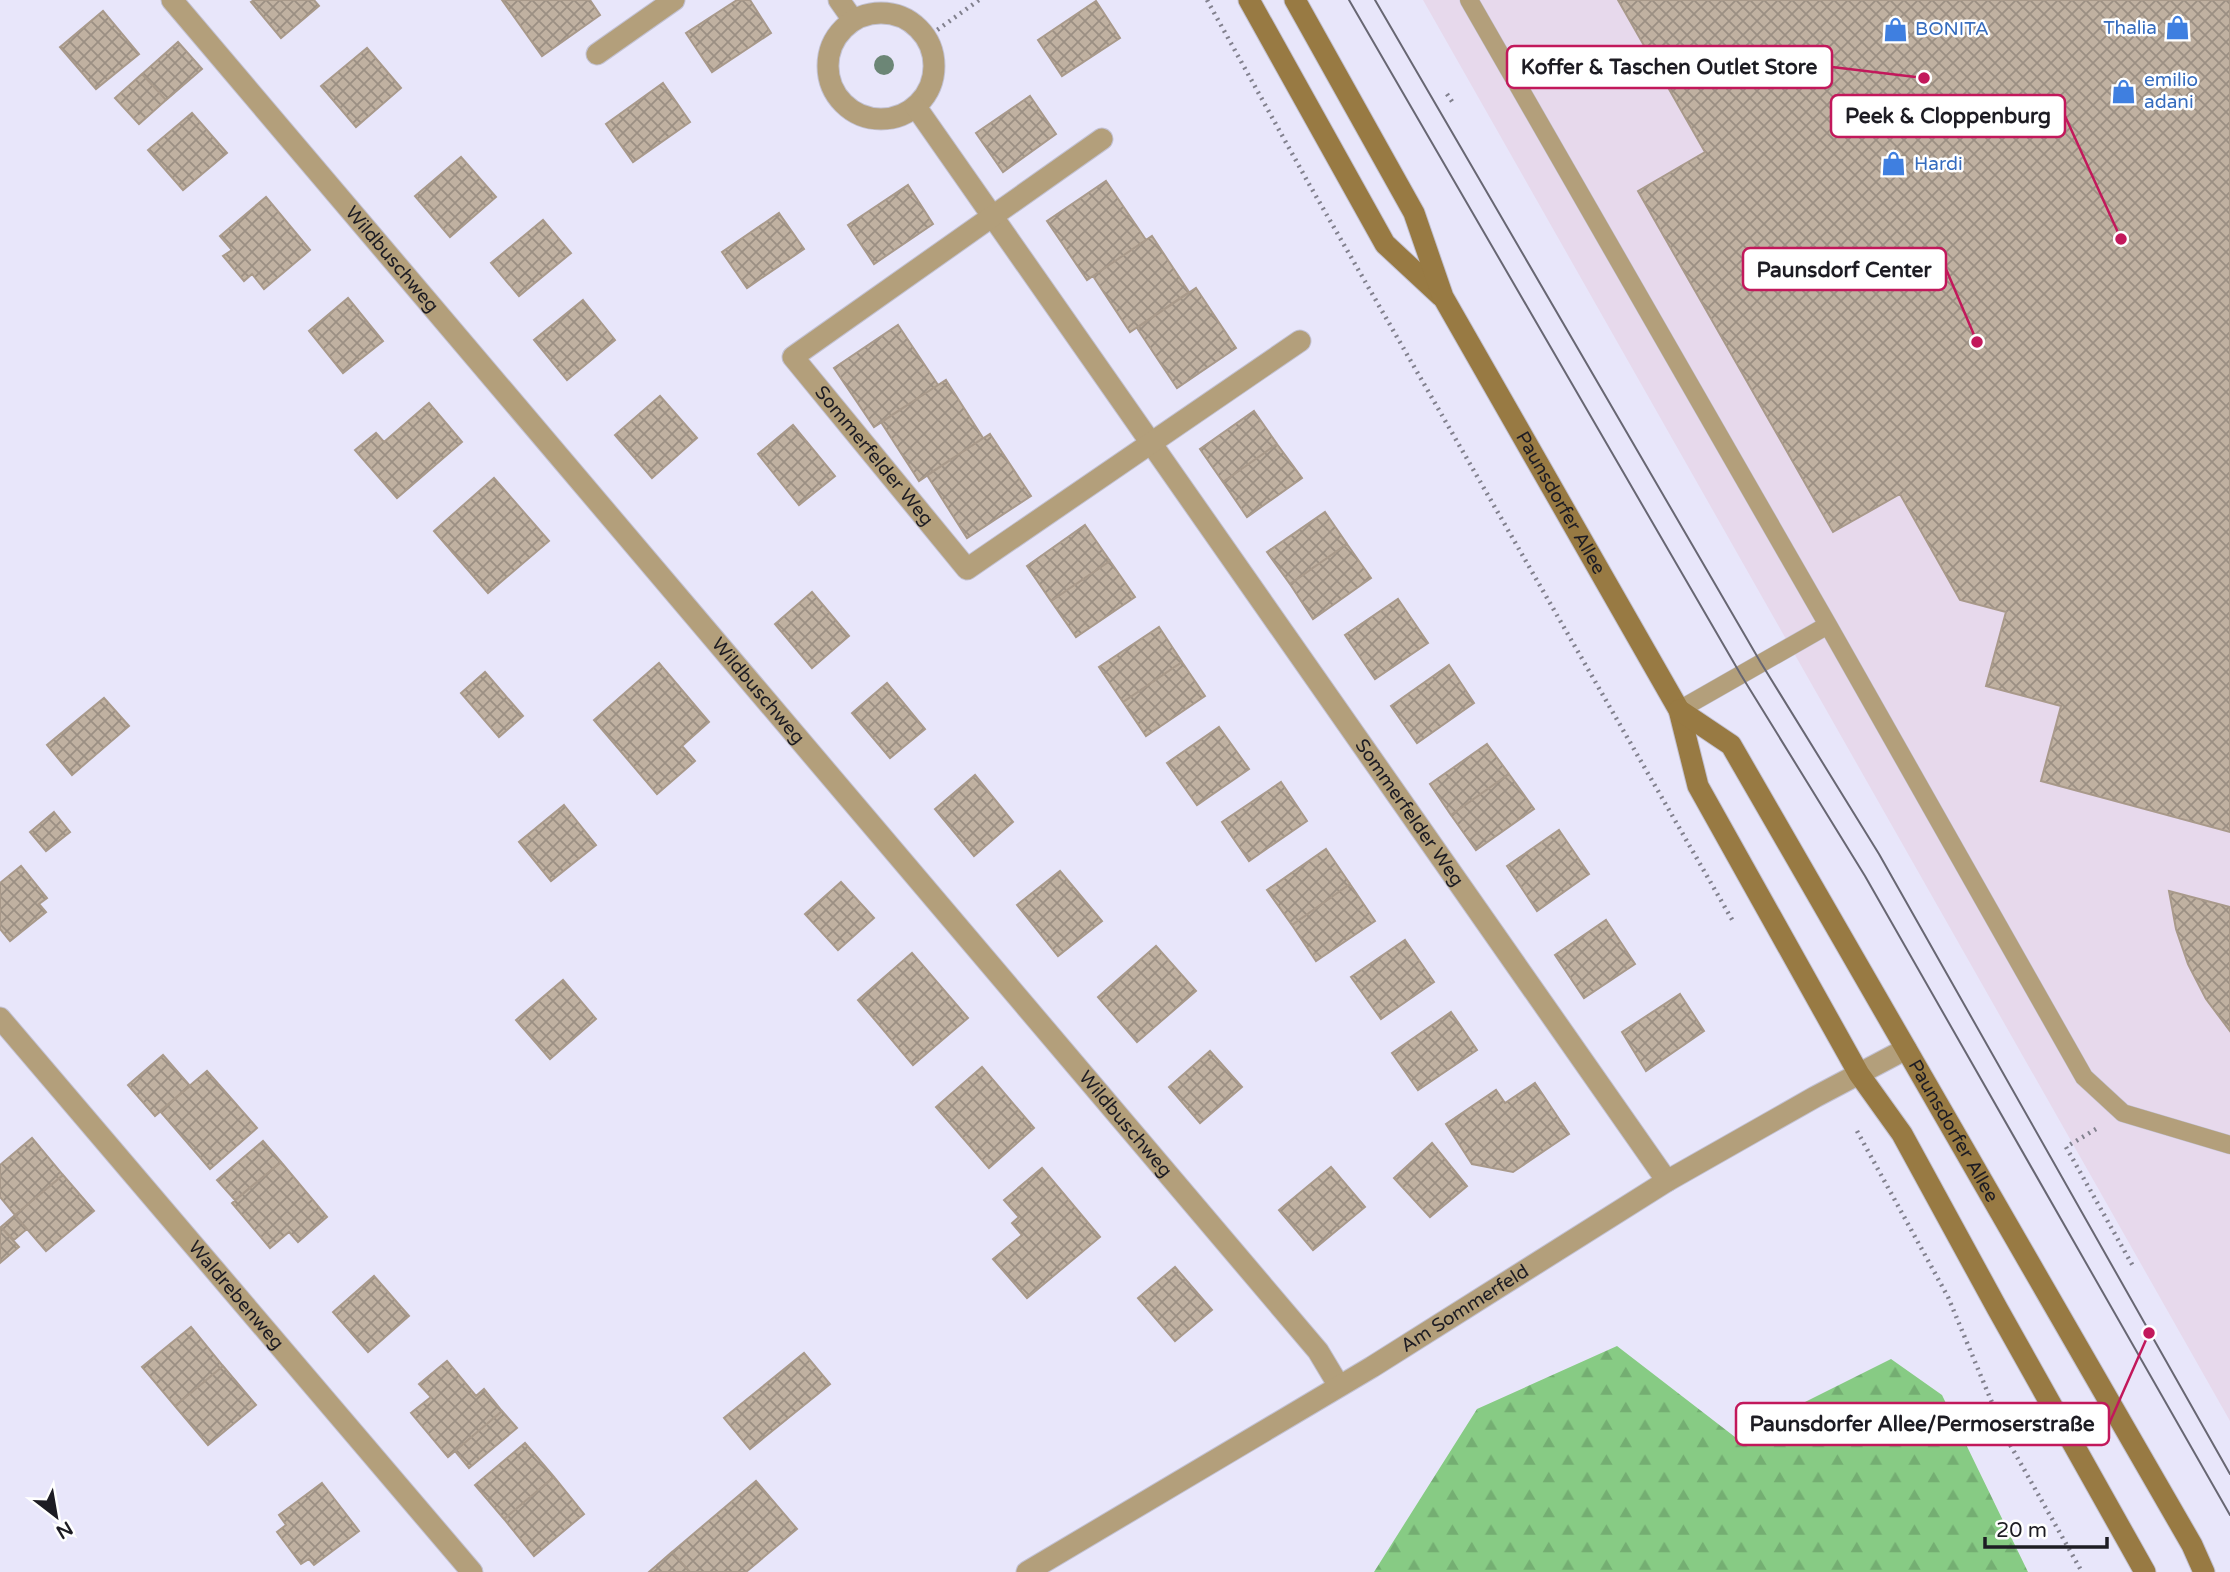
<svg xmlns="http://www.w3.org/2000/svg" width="2230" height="1572" font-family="'Varela Round',sans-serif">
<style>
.commercial{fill:#e7d9ec}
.forest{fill:url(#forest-firs)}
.building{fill:url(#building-cross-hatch);stroke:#a8998a;stroke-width:2}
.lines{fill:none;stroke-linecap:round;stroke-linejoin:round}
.lane-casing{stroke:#c3c2d3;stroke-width:19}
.street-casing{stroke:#c3c2d3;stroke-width:23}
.secondary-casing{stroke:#c3c2d3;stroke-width:23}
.path{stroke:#82818e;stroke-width:4.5;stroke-dasharray:2 5;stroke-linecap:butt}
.lane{stroke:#b39f7b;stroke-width:18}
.street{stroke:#b39f7b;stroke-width:21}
.secondary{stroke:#987a43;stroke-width:21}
.tram{stroke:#686773;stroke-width:2}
.tree{fill:#6c8676}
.labels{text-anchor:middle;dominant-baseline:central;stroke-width:5;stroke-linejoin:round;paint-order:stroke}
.shop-label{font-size:19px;fill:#366cbe;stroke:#fff;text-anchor:start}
.street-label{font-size:19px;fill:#1d1c23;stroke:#fff}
.leader{fill:none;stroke:#c2185b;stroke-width:2.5}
.callout-dot{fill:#c2185b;stroke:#fff;stroke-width:2.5}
.callout{fill:#fff;stroke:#c2185b;stroke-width:2.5}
.callout-label{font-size:21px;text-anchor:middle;font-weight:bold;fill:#1d1c23}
</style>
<defs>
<pattern id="forest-firs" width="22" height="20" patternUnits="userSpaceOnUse" patternTransform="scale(1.75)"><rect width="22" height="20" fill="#87cb84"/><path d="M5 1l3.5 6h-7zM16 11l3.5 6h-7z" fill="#74ae72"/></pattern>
<pattern id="building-cross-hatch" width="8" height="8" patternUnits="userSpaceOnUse" patternTransform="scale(1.75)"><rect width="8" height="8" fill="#c0b1a1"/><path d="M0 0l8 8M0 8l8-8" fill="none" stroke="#9b8f83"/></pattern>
</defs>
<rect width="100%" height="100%" fill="#e8e6fa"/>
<path class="commercial" d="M1423 0H2230V1421L2141 1264Z"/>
<path class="forest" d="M1617 1346 1735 1437 1891 1359 1942 1395 2028 1572H1374L1477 1409Z"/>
<path class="building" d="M254 0H314L319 6 281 38 251 2Z
M502 0H590L600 15 542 56Z
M737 0H750L771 33 712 72 686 33Z
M1618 0H2230V832L2041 781 2061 706 1986 686 2006 612 1960 600 1900 494 1833 532 1638 191 1705 152Z
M1096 1 1120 38 1062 76 1038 40Z
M103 11 139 54 96 89 60 47Z
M178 42 202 69 166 100 142 74Z
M367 48 401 88 356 127 321 86Z
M142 74 166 100 139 124 115 98Z
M663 83 690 122 633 162 606 124Z
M1030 96 1056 134 1003 172 976 133Z
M192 113 227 153 183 190 148 150Z
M461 157 496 197 450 237 415 196Z
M1106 181 1146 240 1087 280 1047 221Z
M908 185 933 224 874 264 848 225Z
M266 197 310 250 264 289 252 274 244 281 223 256 232 250 220 236Z
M779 213 804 249 747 288 722 252Z
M543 220 571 253 519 296 491 263Z
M1152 236 1189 292 1130 332 1093 276Z
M1196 288 1236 348 1177 388 1137 328Z
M348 298 383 341 343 373 309 331Z
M583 300 615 340 567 380 534 340Z
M898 325 938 385 874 427 834 368Z
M946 380 983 438 919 481 881 422Z
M660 396 697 438 652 478 615 435Z
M429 403 462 442 397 498 355 450 376 433 384 442Z
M1254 411 1277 444 1223 482 1200 449Z
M793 425 835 476 799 505 758 454Z
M990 434 1031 496 967 538 927 475Z
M1277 444 1302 478 1247 517 1223 482Z
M494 478 549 541 488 593 434 531Z
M1325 512 1347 544 1290 584 1267 552Z
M1085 525 1110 561 1051 601 1027 566Z
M1347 544 1371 578 1313 619 1290 584Z
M1110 561 1135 597 1076 637 1051 601Z
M812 592 849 636 812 668 775 624Z
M1398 599 1428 643 1375 679 1345 635Z
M1159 627 1182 662 1123 702 1099 667Z
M1182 662 1205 696 1146 736 1123 702Z
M659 663 709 722 682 746 695 761 657 794 594 720Z
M1449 665 1474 703 1417 743 1391 706Z
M485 672 523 716 499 737 461 693Z
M887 683 925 729 890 758 852 713Z
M104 698 129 726 72 775 47 745Z
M1219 727 1249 769 1197 805 1167 763Z
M1487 744 1509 774 1451 815 1430 784Z
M1509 774 1534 809 1476 850 1451 815Z
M975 775 1013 822 974 856 935 809Z
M1281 782 1307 821 1249 861 1222 822Z
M564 805 596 845 551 881 519 842Z
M54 812 70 832 46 851 30 832Z
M1559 830 1589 874 1537 911 1507 866Z
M1326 849 1350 884 1292 925 1267 890Z
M21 866 47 898 39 904 46 912 10 941 0 929V883Z
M1060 871 1102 921 1058 956 1017 905Z
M841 882 874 918 838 950 805 914Z
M1350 884 1375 921 1316 961 1292 925Z
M2169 891 2230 907V1031L2206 999 2188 964 2176 929Z
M1606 920 1635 964 1584 998 1555 955Z
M1405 940 1434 982 1381 1019 1351 977Z
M1156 946 1196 991 1137 1042 1098 997Z
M912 953 968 1018 913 1065 858 1000Z
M563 980 596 1019 550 1059 516 1020Z
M1680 994 1704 1031 1646 1071 1622 1032Z
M1451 1012 1477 1050 1418 1090 1392 1053Z
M1210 1051 1242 1087 1200 1123 1169 1087Z
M163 1055 190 1086 155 1116 128 1085Z
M982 1067 1034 1128 989 1168 936 1107Z
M207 1071 257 1128 210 1169 160 1111Z
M1535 1083 1569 1134 1513 1172 1472 1164 1446 1124 1496 1090 1505 1103Z
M32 1138 63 1175 15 1215 0 1197V1165Z
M263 1141 281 1162 235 1200 217 1180Z
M1432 1143 1467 1186 1430 1217 1394 1178Z
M281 1162 327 1217 298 1242 289 1232 270 1248 232 1203Z
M1331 1167 1365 1207 1313 1250 1279 1210Z
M1042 1168 1100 1237 1027 1298 993 1259 1022 1235 1012 1223 1019 1217 1004 1200Z
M63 1175 94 1211 46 1251 15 1215Z
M15 1215 27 1229 14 1240 1 1227Z
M1 1227 19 1247 0 1263V1228Z
M1175 1267 1212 1310 1175 1341 1138 1298Z
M374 1276 409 1316 368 1352 333 1312Z
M191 1327 223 1366 175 1406 142 1367Z
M804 1353 830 1384 750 1449 724 1418Z
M447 1361 476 1396 484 1389 502 1411 448 1457 411 1413 431 1397 419 1384Z
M223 1366 256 1405 208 1445 175 1406Z
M502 1411 517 1428 469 1468 455 1451Z
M525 1443 554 1477 504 1519 475 1485Z
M554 1477 584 1514 534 1556 504 1519Z
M756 1481 797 1529 746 1572H690L672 1552Z
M322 1483 359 1531 314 1565 309 1559 301 1564 277 1532 286 1525 279 1515Z
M672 1552 690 1572H649Z"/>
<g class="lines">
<defs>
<path id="lane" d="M1469 0 1828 625 2084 1077 2123 1113 2230 1145
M1679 710 1828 625"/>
<g id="street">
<path id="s1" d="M172 0 1318 1351 1339 1386"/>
<path d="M839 0 853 20"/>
<circle cx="881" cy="66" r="53"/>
<path d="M597 54 674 0"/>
<path id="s2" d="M916 107 1667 1181"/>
<path id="s3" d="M1102 139 793 357 967 569 1300 341"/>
<path id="s4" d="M0 1018 472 1572"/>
<path id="s5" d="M1027 1572 1372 1367 1667 1181 1815 1097 1906 1049"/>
</g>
<g id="secondary">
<path d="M1249 0 1385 244 1441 296"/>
<path id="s6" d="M1295 0 1414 213 1443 297 1679 710 1698 786 1859 1074 1902 1134 1997 1308 2145 1572"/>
<path id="s7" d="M1679 710 1731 745 2192 1545 2204 1572"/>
</g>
</defs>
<use href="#lane" class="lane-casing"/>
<use href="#street" class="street-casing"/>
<use href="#secondary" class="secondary-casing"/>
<path class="path" d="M1207 0 1309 184 1734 923
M926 38 979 0
M1447 94 1453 103
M2096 1129 2066 1147 2134 1268
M1857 1131 1948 1297 2008 1441 2082 1572"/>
<use href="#lane" class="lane"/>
<use href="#street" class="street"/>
<use href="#secondary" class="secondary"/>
<path class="tram" d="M1349 0 1741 675 1865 876 2230 1515
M1375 0 1761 663 1879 854 2230 1474"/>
</g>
<circle class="tree" cx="884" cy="65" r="10"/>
<defs>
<symbol id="shop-bare" viewBox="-9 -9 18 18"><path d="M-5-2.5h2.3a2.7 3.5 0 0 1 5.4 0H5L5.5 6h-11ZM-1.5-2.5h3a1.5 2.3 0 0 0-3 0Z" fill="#3f7fe0" stroke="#fff" stroke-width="2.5" paint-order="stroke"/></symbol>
</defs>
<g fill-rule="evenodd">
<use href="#shop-bare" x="2160" y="10" width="35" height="35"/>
<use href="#shop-bare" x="1878" y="12" width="35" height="35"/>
<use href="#shop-bare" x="2106" y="74" width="35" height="35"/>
<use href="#shop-bare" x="1876" y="146" width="35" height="35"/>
</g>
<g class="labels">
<g class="shop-label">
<text x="2157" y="28" text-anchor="end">Thalia</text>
<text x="1915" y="29">BONITA</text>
<text x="2144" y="80">emilio<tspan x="2144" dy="22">adani</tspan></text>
<text x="1914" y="164">Hardi</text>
</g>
<g class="street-label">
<text stroke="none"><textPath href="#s1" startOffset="340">Wildbuschweg</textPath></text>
<text stroke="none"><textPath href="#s3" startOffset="506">Sommerfelder Weg</textPath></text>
<text stroke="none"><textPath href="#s6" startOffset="570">Paunsdorfer Allee</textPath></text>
<text stroke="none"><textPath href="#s1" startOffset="906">Wildbuschweg</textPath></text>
<text stroke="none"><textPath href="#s2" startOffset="861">Sommerfelder Weg</textPath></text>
<text stroke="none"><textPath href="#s1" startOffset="1474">Wildbuschweg</textPath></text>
<text stroke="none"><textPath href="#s7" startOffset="508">Paunsdorfer Allee</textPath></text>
<text stroke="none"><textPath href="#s4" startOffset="364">Waldrebenweg</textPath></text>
<text stroke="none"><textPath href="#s5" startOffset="511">Am Sommerfeld</textPath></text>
</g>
</g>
<path class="leader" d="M1924 78L1832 67M2121 239L2065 116M1977 342L1946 269M2149 1333L2109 1424"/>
<g class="callout-dot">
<circle cx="1924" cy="78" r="7"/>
<circle cx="2121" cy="239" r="7"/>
<circle cx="1977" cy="342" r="7"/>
<circle cx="2149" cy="1333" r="7"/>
</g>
<g class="callout">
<rect x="1507" y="46" width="325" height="42" rx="7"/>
<rect x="1831" y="95" width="234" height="42" rx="7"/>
<rect x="1743" y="248" width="203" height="42" rx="7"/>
<rect x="1736" y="1403" width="373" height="42" rx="7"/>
</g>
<g class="callout-label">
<text x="1669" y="74">Koffer &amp; Taschen Outlet Store</text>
<text x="1948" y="123">Peek &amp; Cloppenburg</text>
<text x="1844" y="277">Paunsdorf Center</text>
<text x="1922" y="1431">Paunsdorfer Allee/Permoserstraße</text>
</g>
<g transform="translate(56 1516) rotate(149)" stroke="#ffffff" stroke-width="5" paint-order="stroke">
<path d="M0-5L12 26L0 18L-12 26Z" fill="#1d1c23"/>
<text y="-10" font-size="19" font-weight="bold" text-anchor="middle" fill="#1d1c23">N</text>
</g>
<path d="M1985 1537v10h122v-10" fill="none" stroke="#1d1c23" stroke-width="3.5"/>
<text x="1996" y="1537" font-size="21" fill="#1d1c23" stroke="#ffffff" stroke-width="5" paint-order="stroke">20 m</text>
</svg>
